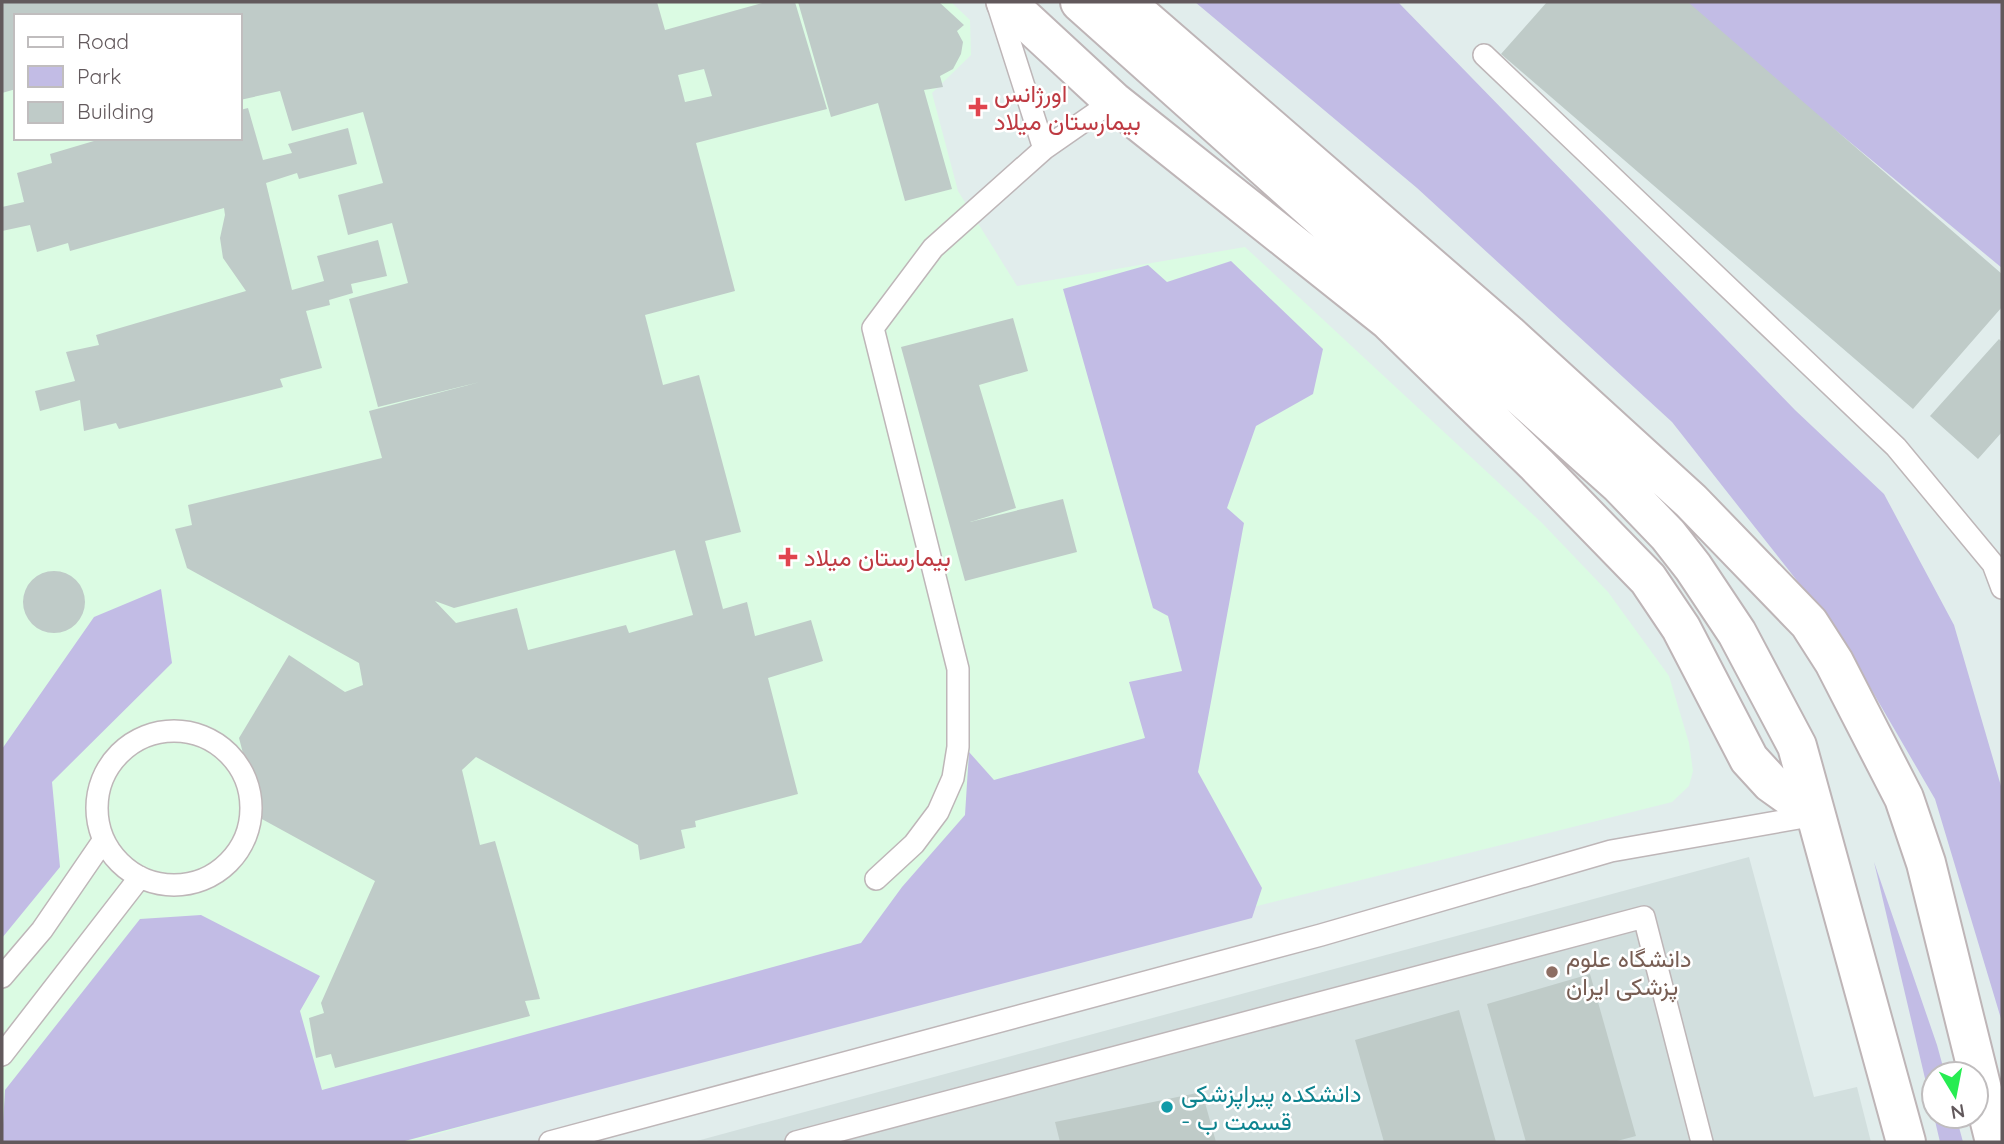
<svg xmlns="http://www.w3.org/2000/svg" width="2004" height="1144" font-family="Quicksand,Vazirmatn,sans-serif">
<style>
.education{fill:#d2dfde}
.medical{fill:#dbfbe3;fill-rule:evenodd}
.green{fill:#c2bce5}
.building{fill:#bfcbc8;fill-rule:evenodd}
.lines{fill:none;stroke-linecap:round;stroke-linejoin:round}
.service-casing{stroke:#beb6b8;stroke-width:24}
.secondary-casing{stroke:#beb5b7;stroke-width:42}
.service{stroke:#fff;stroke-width:21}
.secondary{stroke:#fff;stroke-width:38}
.health-dot{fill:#e0444e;stroke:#fff;stroke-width:2.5}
.education-dot{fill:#8d6e63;stroke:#fff;stroke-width:2.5}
.culture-dot{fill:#0f9aa8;stroke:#fff;stroke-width:2.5}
.labels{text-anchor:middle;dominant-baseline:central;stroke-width:5;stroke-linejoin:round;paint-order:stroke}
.health-label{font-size:24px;fill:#be3a42;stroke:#fff;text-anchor:start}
.education-label{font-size:24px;fill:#785e54;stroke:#fff;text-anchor:start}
.culture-label{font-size:24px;fill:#0d838f;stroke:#fff;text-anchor:start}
</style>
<rect width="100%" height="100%" fill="#e1edec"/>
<path class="education" d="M1749 857 1814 1097 1857 1087 1871 1142H693Z"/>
<path class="medical" d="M2 2H951L970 20 971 55 932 93 958 191 1017 286 1245 247 1542 523 1608 592 1669 676 1689 743 1693 771 1689 786 1672 802 1090 948 409 1142H2ZM16 16H240V138H16Z"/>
<path class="green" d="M1195 2H1398L1795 410 1884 494 1954 625 2001 786 2002 1022 1935 799 1839 634 1672 422 1417 188Z
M1681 2H2002V268Z
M1231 261 1323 349 1313 394 1256 426 1227 508 1244 523 1198 772 1262 888 1252 918 401 1142H2L5 1090 140 919 201 915 320 976 300 1011 322 1090 861 943 902 887 965 815 969 752 994 780 1145 738 1129 682 1182 671 1168 616 1153 608 1063 289 1148 265 1167 282Z
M161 589 172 663 52 782 60 867 2 938V749L94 617Z
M1874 862 1937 1045 1945 1074H1934V1116H1956L1963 1142H1940Z"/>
<path class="building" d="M2 2H657L665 30 766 2H795L827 109 696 143 735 291 645 315 663 385 699 375 741 532 705 541 723 609 747 602 755 636 811 620 823 661 768 678 798 794 695 821 696 827 681 830 685 848 640 860 638 845 476 757 462 770 480 845 495 841 540 999 525 1001 530 1016 335 1068 331 1054 316 1058 309 1018 324 1013 321 1003 375 881 260 818 239 738 289 655 345 692 363 685 359 663 187 568 175 529 192 525 188 505 382 458 369 411 480 382 378 407 349 299 408 283 392 223 348 235 338 195 383 183 363 112 292 131 280 91 240 100V16H16V89L2 93ZM704 69 712 96 685 102 678 75ZM675 550 693 615 629 633 626 625 528 650 517 608 456 623 435 601 454 608Z
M798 2H939L964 25 957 31 963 42 961 54 953 69 940 76 943 87 924 90 952 189 905 201 878 103 831 117Z
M1547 2H1688L2002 274V307L1913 409 1501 54Z
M248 108 263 160 292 153 288 144 348 128 357 164 299 179 297 173 266 183 292 290 324 281 317 256 378 240 387 276 351 284 353 293 329 300 330 305 306 311 322 368 280 379 283 387 119 429 116 423 84 431 80 400 40 411 35 391 75 381 66 352 99 345 96 335 246 291 223 258 220 238 225 215 224 208 70 251 68 243 37 252 30 225 2 231V207L24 202 17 173 52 163 50 154 104 138H240V110Z
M1013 318 1028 371 979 385 1016 508 970 522 1063 499 1077 552 965 581 901 347Z
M1999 339 2002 342V432L1978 459 1930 416Z
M23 602a31 31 0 1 1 62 0a31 31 0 1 1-62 0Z
M1590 974 1636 1136 1613 1142H1526L1487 1004Z
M1459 1010 1496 1142H1384L1355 1040Z
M1202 1092 1216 1142H1060L1055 1122Z"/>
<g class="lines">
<defs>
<path id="service" d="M997 2 1044 149
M1484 55 1896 447 1993 564 2002 588
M97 808a77 77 0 1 1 154 0a77 77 0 1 1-154 0Z
M876 879 914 844 938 812 953 778 958 747V669L873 328 933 248 1044 149 1113 101
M2 977 42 930 103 841
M2 1055 140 877
M550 1142 1321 935 1611 851 1816 815
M796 1142 1644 917 1702 1142"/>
<path id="secondary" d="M1006 2 1113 101 1388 320 1537 465 1648 579 1681 628 1749 759 1771 783 1816 815
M1080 2 1619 484 1668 535 1693 567 1737 633 1797 746 1906 1142
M1125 2 1508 334 1691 501 1809 623 1834 662 1904 798 1926 863 1995 1142"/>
</defs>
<use href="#service" class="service-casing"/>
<use href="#secondary" class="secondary-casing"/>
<use href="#service" class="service"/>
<use href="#secondary" class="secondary"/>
</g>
<g class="health-dot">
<path d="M974.5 96.5h7v7h7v7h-7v7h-7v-7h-7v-7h7z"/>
<path d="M784.5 546.5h7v7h7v7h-7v7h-7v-7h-7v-7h7z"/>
</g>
<circle class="education-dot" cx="1552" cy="972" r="7"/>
<circle class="culture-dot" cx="1167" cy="1107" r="7"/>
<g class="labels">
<g class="health-label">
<text x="994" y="93">اورژانس<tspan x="994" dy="28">بیمارستان میلاد</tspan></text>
<text x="804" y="557">بیمارستان میلاد</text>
</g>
<g class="education-label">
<text x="1566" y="958">دانشگاه علوم<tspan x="1566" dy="28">پزشکی ایران</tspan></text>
</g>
<g class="culture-label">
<text x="1181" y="1093">دانشکده پیراپزشکی<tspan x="1181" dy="28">- قسمت ب</tspan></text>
</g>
</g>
<rect width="2004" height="1144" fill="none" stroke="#62595c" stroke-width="7"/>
<rect x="14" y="14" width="228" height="126" fill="#ffffff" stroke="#c0bdbe" stroke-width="2"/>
<rect x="28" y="37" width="35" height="10" fill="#ffffff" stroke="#c0bdbe" stroke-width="2"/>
<text x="77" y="49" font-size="21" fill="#62595c">Road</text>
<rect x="28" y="66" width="35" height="21" fill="#c2bce5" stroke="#c0bdbe" stroke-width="2"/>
<text x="77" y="84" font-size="21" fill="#62595c">Park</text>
<rect x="28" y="102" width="35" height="21" fill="#bfcbc8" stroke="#c0bdbe" stroke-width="2"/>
<text x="77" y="119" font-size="21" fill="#62595c">Building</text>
<g transform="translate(1955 1095) rotate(170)"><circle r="33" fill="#ffffff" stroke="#c0bdbe" stroke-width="2"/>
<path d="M0-5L12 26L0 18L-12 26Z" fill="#27ec52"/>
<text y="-10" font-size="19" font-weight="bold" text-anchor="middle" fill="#62595c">N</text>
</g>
</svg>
